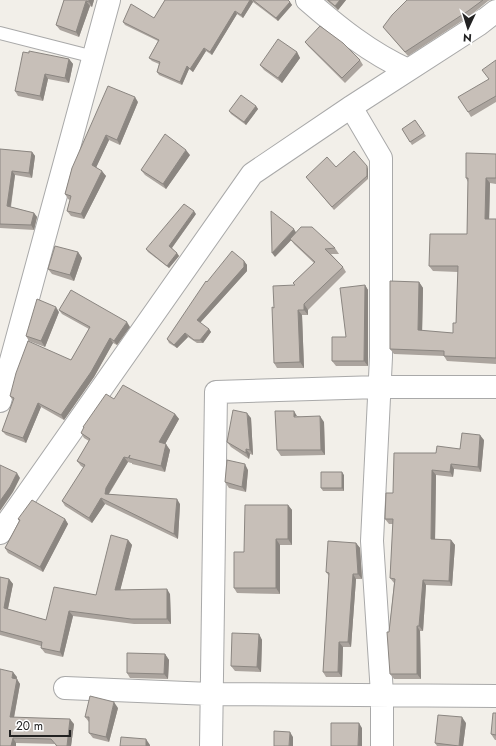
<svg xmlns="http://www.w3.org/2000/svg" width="496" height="746" font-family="Jost,sans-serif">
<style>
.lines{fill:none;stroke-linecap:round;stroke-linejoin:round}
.lane-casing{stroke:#a9a9a9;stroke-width:14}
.street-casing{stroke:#a9a9a9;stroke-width:24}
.lane{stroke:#fff;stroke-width:12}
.street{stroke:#fff;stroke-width:22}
.wall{fill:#aba49e}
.shaded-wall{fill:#8b8681}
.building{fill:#c7bfb8;stroke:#8b8681}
</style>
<rect width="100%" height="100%" fill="#f2efe9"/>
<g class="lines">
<defs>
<path id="lane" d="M0 33 94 57"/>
<path id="street" d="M307 0C338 27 370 53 408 70
M351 107 381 158V357L372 541 382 694V746
M0 401 109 0
M0 533 252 174 351 107 478 25 496 11
M65 688 211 694 496 696
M211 746 216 392 379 387H496"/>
</defs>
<use href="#lane" class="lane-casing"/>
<use href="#street" class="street-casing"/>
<use href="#lane" class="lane"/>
<use href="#street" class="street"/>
</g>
<path class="wall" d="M64 0H94L92 7 90 6 79 37 60 30 56 25Z
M165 0H288L292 5 278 21 253 2 243 18 237 14 212 55 206 51 193 72 189 69 182 85 159 75 157 72 159 64 152 61 149 58 158 41 125 25 123 22 154 18Z
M326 0H346L338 10Z
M407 0H491L488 1 471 15 408 56 383 27Z
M305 42 360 60 363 65 345 83 308 46Z
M297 52 300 58 282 83 264 70 260 65Z
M29 53 69 59 73 64 69 83 48 79 43 101 18 96 15 91Z
M496 60V102L471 117 468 112 489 79Z
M138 102 120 145 109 140 96 167 106 176 84 219 71 216 67 211 70 200 68 199 65 194 72 168Z
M256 106 258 109 246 125 231 114 229 111Z
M415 120 426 136 412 145 402 129Z
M0 149 32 152 35 156 32 178 15 175 11 207 34 213 37 217 34 230 0 228Z
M496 154V184L490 183 489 219H496V364L447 361 444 356 394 354 390 349 419 282 423 288 422 331 453 333 456 323 458 272 433 271 429 266 467 234 468 182 466 178Z
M190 155 166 189 145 175 141 170Z
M336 167 368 169V179L334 210 306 177Z
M196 214 172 248 179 256 169 268 148 252 146 249Z
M296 233 335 248 339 254H331L343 267 346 272 308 310V315H302L304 368H277L274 363V308L295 285 293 283 314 263 294 244 291 240 275 257Z
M78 252 82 258 74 281 52 274 48 269Z
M244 261 247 265V271L200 323 209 329 211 332 203 343H197L188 337 177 348 169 343 167 339 207 282Z
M365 285 368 290V366H336L332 361 346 337Z
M59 310 130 327 117 345 113 343 94 377 64 420 41 407 26 443 6 435 2 431 13 401 10 396 71 360 89 329 62 314Z
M59 312 45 347 29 341 26 336Z
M114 399 175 414 179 419 165 444 170 450 165 472 132 464V463H131L128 462 109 494 180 504 178 539 105 504 92 523 65 506 62 501 84 468 81 466 77 461 89 441 84 438 81 433 84 428 83 427Z
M297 416 324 422 325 455 281 456 277 450Z
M251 418 253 455 250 454 249 459 231 447 227 442Z
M484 440 481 472 454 469 453 477 436 475 435 539 451 540 455 545 452 586 426 585 423 631H420L421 679H394L390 674 389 632 394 583 390 578 393 524H389L385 519 393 493 436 453 460 449Z
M248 470 246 492 229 488 225 482Z
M344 475V491H323L321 488Z
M288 505 292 510V545H280V594L237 593 234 588 244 552Z
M18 519H65L68 524 43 572 8 553 5 548 19 521Z
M128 540 132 545 120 590 170 594 171 624H134L73 616 63 657 45 653 41 648V646L0 635V577L9 579 13 584 8 609 46 620 96 595Z
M356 543 360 548 362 579H356L351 647H343L342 677H326L323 672 329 576 326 572Z
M259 634 262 640 261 672 235 671 231 666Z
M165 654 169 660 168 679 130 678 127 673Z
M17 677 16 679 20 684 14 718 74 724 71 746H56L55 744 16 743V746H0Z
M118 708 109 742 93 738 89 733V722L85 717Z
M496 713V740H495L491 734Z
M466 723 463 746H437L435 743Z"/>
<path class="shaded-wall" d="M89 0H94L92 7 89 2Z
M250 0H252L253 2 243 18 241 15Z
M340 0H346L338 10 335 6Z
M86 1 90 6 79 37 76 32Z
M290 2 292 5 278 21 276 18Z
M235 11 237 14 212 55 210 52Z
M204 48 206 51 193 72 190 69Z
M297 52 300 58 282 83 278 78Z
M69 59 73 64 69 83 65 78Z
M187 66 189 69 182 85 180 82Z
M45 74 48 79 43 101 40 96Z
M135 97 138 102 120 145 117 140Z
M256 106 258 109 246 125 244 122Z
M106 135 109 140 95 170 92 165Z
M186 150 190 155 166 189 163 184Z
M32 152 35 156 32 178 29 173Z
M367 166 368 169V179L367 176Z
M12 171 15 175 10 210 7 206Z
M102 171 106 176 84 219 81 214Z
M486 178 490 183 489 224 485 219Z
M194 211 196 214 171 249 169 246Z
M34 213 37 217 34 230 31 225Z
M294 229 297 234 275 257 272 253Z
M78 252 82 258 74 281 70 275Z
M177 253 179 256 169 268 167 266Z
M244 261 247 265V271L199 324 197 320Z
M419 282 423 288 422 336 418 330Z
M365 285 368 290V366L364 361Z
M304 304 308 310V315L304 310Z
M56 307 59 312 45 347 41 341Z
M298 310 302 315 304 368 300 362Z
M127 322 130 327 117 345 114 341Z
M209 329 211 332 203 343 200 340Z
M185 333 188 337 177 348 174 345Z
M110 338 113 343 94 377 64 420 61 415Z
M38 403 41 407 26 443 23 438Z
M294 411 297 416 294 417Z
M247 413 251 418 253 455 250 450Z
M175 414 179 419 163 448 159 442Z
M320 416 324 422 325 455 321 450Z
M480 435 484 440 481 472 478 467Z
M166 444 170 450 165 472 161 466Z
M246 449 250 454 249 459 246 453Z
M124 457 128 462 109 493 108 499 105 494 106 488Z
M245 464 248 470 246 492 242 487Z
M451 464 454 469 453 477 450 472Z
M432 470 436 475 435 544 431 539Z
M342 472 344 475V491L342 488Z
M17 473 20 478 13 492 0 511V501Z
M101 498 105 504 92 523 89 518Z
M177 499 180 504 178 539 174 534Z
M288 505 292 510V545L288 539Z
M65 519 68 524 43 572 40 567Z
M276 539 280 545V594L276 588Z
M128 540 132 545 119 595 115 590Z
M451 540 455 545 452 586 449 581Z
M356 543 360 548 362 579 358 574Z
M353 574 356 579 351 647 348 642Z
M9 579 13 584 7 613 4 608Z
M423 580 426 585 423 631 419 626Z
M167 589 170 594 171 624 167 619Z
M69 611 73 616 63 657 60 652Z
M417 626 420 631 421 679 417 674Z
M259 634 262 640 261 672 257 667Z
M339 642 343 647 342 677 338 672Z
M165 654 169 660 168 679 164 674Z
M13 672 17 677 16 683 12 678Z
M17 679 20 684 13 722 10 717Z
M114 702 118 708 109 742 106 737Z
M462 717 466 723 463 746H459Z
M70 719 74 724 71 746H67Z
M359 723 362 728V746H358Z
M290 732 293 737V746H289Z
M13 738 16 743V746H11Z
M146 739 150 745V746H146Z"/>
<path class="building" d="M64 0H89V2L86 1 76 32 56 25Z
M165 0H250L241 15 235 11 210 52 204 48 190 69 187 66 180 82 157 72 160 62 149 58 159 40 123 22 131 4 154 18Z
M253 0H288L290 2 276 18Z
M328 0H340L335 6Z
M407 0H483L468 11 405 52 383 27 392 15Z
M320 26 343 43 360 60 342 78 305 42Z
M278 39 297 52 278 78 260 65Z
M29 51 69 59 65 78 45 74 40 96 15 91 23 52 29 53Z
M496 60V96L468 112 458 97 489 79 482 70Z
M108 86 135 97 117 140 106 135 92 165 102 171 81 214 67 211 71 196 65 194 72 168Z
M241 95 256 106 244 122 229 111Z
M415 120 424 133 410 142 402 129Z
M165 134 186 150 163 184 141 170Z
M0 149 32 152 29 173 12 171 7 206 34 213 31 225 0 224Z
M354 151 367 166V176L332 207 306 177 327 157 336 167Z
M466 153 496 154V178H486L485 219H496V358L444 356V351L390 349V281L419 282 418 330 453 333V323H456L458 266H429L430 234H467L468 178H466Z
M184 204 194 211 169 246 177 253 167 266 146 249Z
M271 211 294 229 272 253Z
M301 227H312L335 248 325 249 343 267 304 304V310H298L300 362 274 363 272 307 274 308 273 286 295 285 293 283 315 262 290 239Z
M55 246 78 252 70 275 48 269Z
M232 251 244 261V267L197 320 209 329 200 340H194L185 333 174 345 167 339 206 281 207 282Z
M365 285 364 361H332V337H346L340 288Z
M71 290 127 322 114 341 110 338 91 372 61 415 38 403 23 438 2 431 14 398 10 396 16 373 28 341 71 360 90 327 59 310Z
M37 299 56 307 41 341 26 336Z
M123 385 175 414 159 442 166 444 161 466 129 458 130 455 128 458 124 457 106 488 105 494 177 499 174 534 101 498 89 518 62 501 85 465 77 461 90 439 81 433 84 427H83L106 394 114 399Z
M233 410 247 413 250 450 246 449V453L227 442Z
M275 411H294V417L320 416 321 450H277Z
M462 433 480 435 478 467 451 464 450 472 432 470 431 539 451 540 449 581 423 580 419 626H417V674H390L387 632H389L395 579 390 578 393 519H385L386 493H393L394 453H436L437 446 460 449Z
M227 460 245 464 242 487 225 482Z
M0 465 17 473 10 487 0 501Z
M321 472H342V488H321Z
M32 500 65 519 40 567 5 548 20 520 18 519Z
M245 505H288V539H276V588H234V552H244Z
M111 535 128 540 115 590 167 589V619H131L69 611 60 652 41 648 42 642 0 631V577L9 579 4 608 46 620 54 587 96 595Z
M328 541 356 543 358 574H353L348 642H339L338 672H323L329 573 326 572Z
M232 633 259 634 257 667 231 666Z
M127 653 165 654 164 674 127 673Z
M0 669 13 672 12 678 17 679 10 717 70 719 67 746H57L51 739 13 738 11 746H0Z
M90 696 114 702 106 737 89 733V717H85Z
M493 713H496V735L491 734Z
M438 715 462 717 459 746 435 743Z
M331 723H359L358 746H331Z
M274 731 290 732 289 746H274Z
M121 737 146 739V746H120Z"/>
<g transform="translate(468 28) rotate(184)" stroke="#ffffff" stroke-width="3" paint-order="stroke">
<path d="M0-3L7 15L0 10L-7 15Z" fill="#222222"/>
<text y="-6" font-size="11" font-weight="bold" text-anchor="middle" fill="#222222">N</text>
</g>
<path d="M10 730v6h60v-6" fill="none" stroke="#222222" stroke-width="2"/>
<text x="16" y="730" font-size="12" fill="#222222" stroke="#ffffff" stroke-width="3" paint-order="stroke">20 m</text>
</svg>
